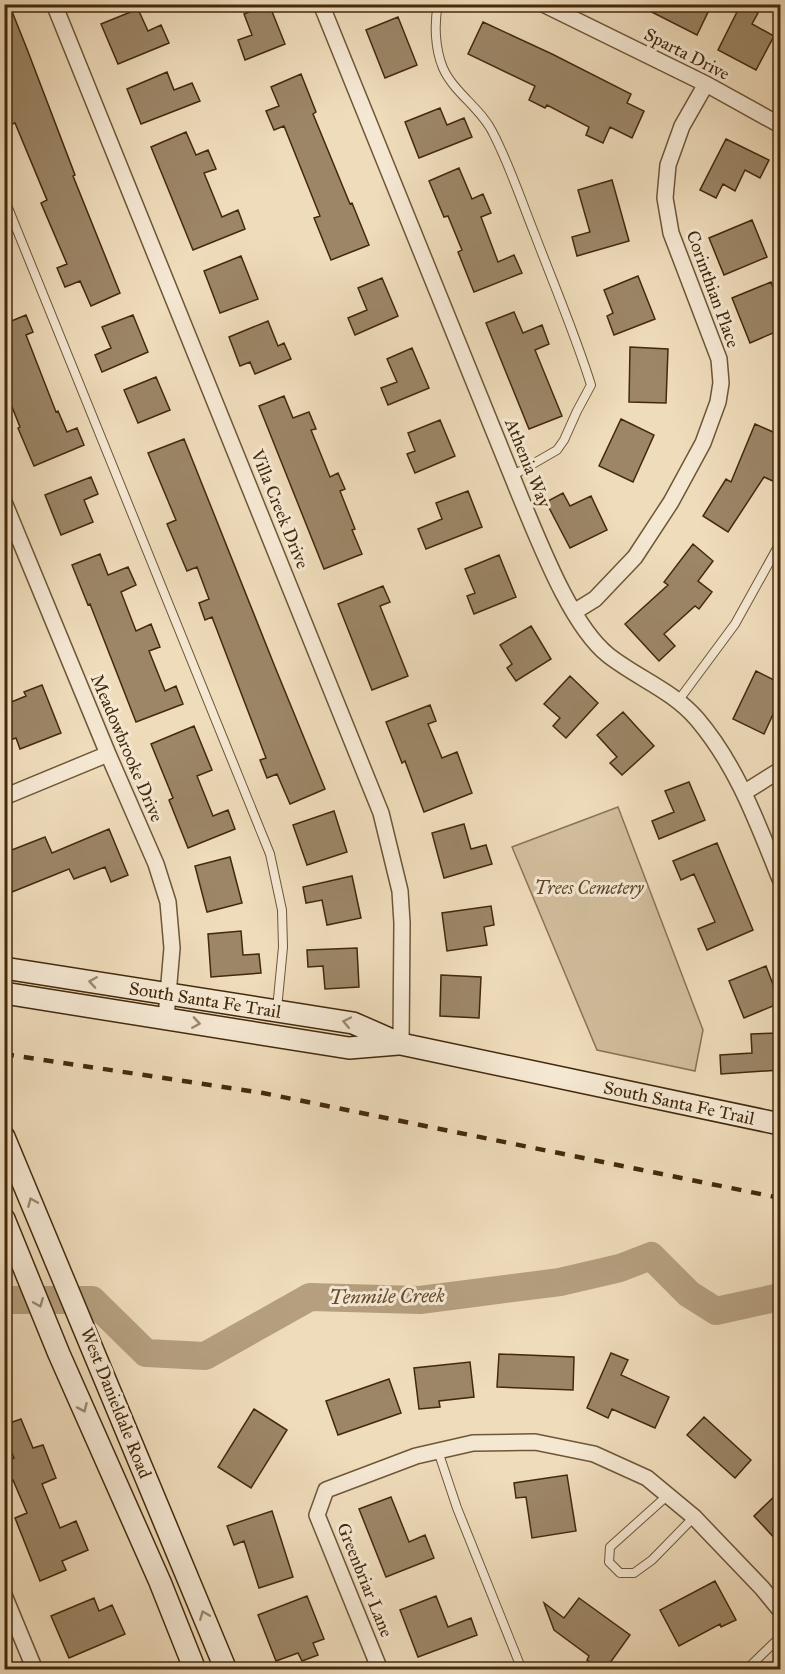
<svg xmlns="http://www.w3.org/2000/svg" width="785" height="1674" font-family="'IM FELL Great Primer',serif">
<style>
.green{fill:#d2be9d;stroke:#8a7454;stroke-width:1.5}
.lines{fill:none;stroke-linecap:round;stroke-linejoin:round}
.river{stroke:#b59f7f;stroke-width:28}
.building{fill:#9c8667;stroke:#43290b;stroke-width:1.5}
.lane-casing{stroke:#6e5637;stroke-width:10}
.street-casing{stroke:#6e5637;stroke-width:18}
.secondary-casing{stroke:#43290b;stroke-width:24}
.lane{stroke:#f5e8d3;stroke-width:8}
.street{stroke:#f5e8d3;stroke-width:15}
.secondary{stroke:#f5e8d3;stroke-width:21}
.rail{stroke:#43290b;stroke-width:4.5;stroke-dasharray:10 10;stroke-linecap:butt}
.oneway{stroke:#9c886f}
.labels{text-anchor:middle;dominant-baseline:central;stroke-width:6;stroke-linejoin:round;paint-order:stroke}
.street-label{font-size:18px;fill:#43290b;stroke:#f5e8d3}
.park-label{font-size:18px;font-style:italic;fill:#604728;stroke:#f5e8d3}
.water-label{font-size:20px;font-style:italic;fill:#654c2e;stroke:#f5e8d3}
</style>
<rect width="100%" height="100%" fill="#efdcbb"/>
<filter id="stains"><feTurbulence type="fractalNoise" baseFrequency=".00333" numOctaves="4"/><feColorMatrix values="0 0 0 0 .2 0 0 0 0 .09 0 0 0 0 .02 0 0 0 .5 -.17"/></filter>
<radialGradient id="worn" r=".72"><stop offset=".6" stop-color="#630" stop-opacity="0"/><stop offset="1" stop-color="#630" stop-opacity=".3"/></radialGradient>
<path class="green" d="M618 807 703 1030 695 1071 597 1050 512 847Z"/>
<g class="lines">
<path class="river" d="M4 1300H92L146 1353 205 1356 310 1297 420 1300 560 1282 620 1268 651 1256 689 1294 716 1311 780 1297"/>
</g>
<path class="building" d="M4 4H9L27 49 75 175 73 176 120 293 91 306 80 281 65 287 57 268 67 264 41 203 47 200 15 123 4 127Z
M269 4 285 44 245 60 238 40 252 35 244 14Z
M636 4H702L710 8 697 35Z
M741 4 758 13 752 24 774 36 756 70 718 50Z
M138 9 148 31 161 25 169 43 118 64 101 24Z
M398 17 417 65 385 78 366 30Z
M483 22 552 54 631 94 627 103 644 111 632 138 610 127 603 143 586 135 589 127 547 105 545 108 529 100 535 86 468 54Z
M167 72 174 90 192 83 200 101 141 124 127 89Z
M301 74 316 112 313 114 350 204 352 203 369 245 331 260 314 218 320 216 284 126 274 130 266 111 279 106 271 87Z
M440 108 447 125 464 118 472 137 419 158 405 122Z
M186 132 196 155 208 150 216 169 204 173 222 217 238 210 245 229 193 250 151 147Z
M726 139 769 160 760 178 745 170 735 191 723 184 716 198 700 190Z
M459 168 472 199 483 194 491 213 481 217 498 262 514 255 522 273 474 292 458 252 462 250 448 216 444 217 429 181Z
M612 180 629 241 577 256 572 237 590 232 578 190Z
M752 220 767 257 724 275 709 238Z
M241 256 258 299 220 313 204 271Z
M638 276 655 319 614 335 607 316 613 313 604 290Z
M382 278 398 316 355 335 348 318 367 310 358 288Z
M771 282 780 304V330L750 343 732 298Z
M514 312 523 333 542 325 549 344 535 350 562 416 529 429 486 323Z
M26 315 33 332 26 335 56 412 58 411 67 432 77 428 84 445 34 466 18 428 20 427 4 387V324Z
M133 315 148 352 102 372 95 355 111 348 102 327Z
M268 321 278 346 284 343 291 359 255 374 250 362 240 366 229 337Z
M630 347 668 349 666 403 629 402Z
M412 348 429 388 388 405 381 388 397 382 387 359Z
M156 377 170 410 138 423 124 390Z
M284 396 293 418 309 412 316 429 311 430 330 477 338 473 345 489 340 491 355 529 352 530 362 554 324 569 259 406Z
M621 419 654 435 633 482 599 466Z
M440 420 455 456 415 473 407 454 415 451 408 433Z
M755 424 780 435V468L775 482 764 477 728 532 703 516 726 479 731 482Z
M184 439 275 667 325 789 290 804 277 774 267 778 260 760 266 758 243 698 212 617 205 620 199 603 209 599 197 567 187 571 167 524 176 520 148 453Z
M91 477 98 494 84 500 93 522 61 535 45 495Z
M468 491 482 527 426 549 418 529 442 519 436 503Z
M563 493 570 506 591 496 607 530 570 548 546 502Z
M693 544 713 561 698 581 712 592 699 609 695 606 664 634 675 646 659 661 625 624 668 585 664 582Z
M100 554 108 575 128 567 136 585 121 592 136 631 151 624 160 647 149 651 165 691 176 686 183 704 136 722 90 604 88 605 72 565Z
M499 555 516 597 474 614 467 596 475 593 465 569Z
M383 586 390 602 380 606 408 676 372 690 338 604Z
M531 626 551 659 516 681 507 668 512 664 500 645Z
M756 671 780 683V699L764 734 733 719Z
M570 676 598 703 566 738 553 726 560 718 544 704Z
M42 685 61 733 20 749 16 738 4 742V705L26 696 24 692Z
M430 705 436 721 428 724 442 758 457 752 472 793 424 812 405 761 402 763 386 722Z
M623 712 654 746 622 775 610 763 617 757 597 735Z
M194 726 212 770 197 776 213 816 228 810 235 829 188 848 169 800 173 798 151 744Z
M689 782 705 820 659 839 652 821 674 812 665 791Z
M334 811 347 852 307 865 293 825Z
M464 824 471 849 486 845 492 864 444 878 432 833Z
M109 829 128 875 111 882 105 867 74 879 69 869 12 892 4 874V853L45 837 52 853Z
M717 843 753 930 707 950 698 929 715 922 694 874 681 880 673 861Z
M230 857 242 903 207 912 195 866Z
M352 876 361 918 327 925 322 900 306 903 303 887Z
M491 906 494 925 484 927 487 945 447 951 442 913Z
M241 931 243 955 259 954 261 973 211 977 208 934Z
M357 948 359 987 325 989 323 966 308 967 307 950Z
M766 966 780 1003 744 1018 729 981Z
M441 975 481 977 479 1018 440 1016Z
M780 1033V1070L721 1074 720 1055 752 1053 751 1034Z
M611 1353 628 1360 621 1375 669 1397 655 1428 612 1409 608 1418 587 1408Z
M499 1354 574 1357 573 1390 497 1387Z
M470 1362 474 1397 439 1401 440 1407 419 1409 414 1368Z
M389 1379 401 1413 338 1435 326 1401Z
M254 1409 287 1430 251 1488 218 1467Z
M704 1417 751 1460 735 1478 687 1435Z
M21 1419 33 1448 43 1445 56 1478 42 1484 60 1528 76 1521 88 1550 62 1561 66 1570 40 1581 15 1518 27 1513 13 1480 4 1484V1462L14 1458 4 1435V1425Z
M567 1475 576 1531 532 1538 526 1497 516 1498 514 1483Z
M780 1491V1544L754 1516Z
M391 1497 409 1542 425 1535 434 1558 386 1577 359 1509Z
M272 1511 293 1577 259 1588 244 1541 234 1545 227 1526Z
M715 1581 736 1620 721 1627 720 1624 679 1646 660 1610Z
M307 1596 324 1639 313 1643 318 1655 302 1661 298 1653 276 1661 258 1615Z
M436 1596 448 1627 471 1618 477 1635 418 1657 400 1610Z
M94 1598 99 1611 112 1605 125 1634 69 1658 51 1616Z
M579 1598 630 1635 605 1670H599L587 1660 589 1656 554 1630 544 1603 564 1618Z"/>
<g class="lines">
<defs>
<path id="lane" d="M438 4C434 24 435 49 443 68 454 93 481 108 493 133 510 166 521 200 535 235 554 285 575 334 591 385L577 411 564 440 557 450 512 476
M4 198 270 854 282 910 283 947 277 1009
M678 701 735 624 780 543
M438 1451 457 1508 522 1670
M668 1495 610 1547 609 1562 620 1573H634L652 1560 694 1517
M746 1670 780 1637"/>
<path id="street" d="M54 4 381 813 400 891 402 923 401 1044
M321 4 522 501C541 546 571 625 608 655 637 678 672 690 697 719 737 766 757 822 780 879
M543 4 706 84 780 125
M4 502 108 754 156 864 168 902 172 948 166 1018
M574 612 595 599 635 557 671 502 703 443 718 402 721 383 719 359 671 233 665 198 668 165 682 126 706 84
M745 792 780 770
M4 797 108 754
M4 1595 35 1670
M380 1670 317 1515 326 1490 416 1456 473 1443 535 1442 594 1454 647 1478 694 1517 762 1588 780 1610"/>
<path id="secondary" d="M4 968 353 1023 401 1044 780 1124
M4 993 349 1048 398 1044
M4 1137 226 1670
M4 1219 59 1354 160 1582 195 1670"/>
</defs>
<use href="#lane" class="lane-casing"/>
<use href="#street" class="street-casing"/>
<use href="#secondary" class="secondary-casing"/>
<use href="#lane" class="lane"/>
<use href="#street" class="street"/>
<use href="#secondary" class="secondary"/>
<path class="rail" d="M4 1054 263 1093 780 1198"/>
</g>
<defs><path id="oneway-chevron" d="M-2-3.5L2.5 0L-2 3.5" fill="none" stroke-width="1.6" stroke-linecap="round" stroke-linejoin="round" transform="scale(1.5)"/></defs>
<g class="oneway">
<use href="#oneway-chevron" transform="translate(93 982) rotate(-171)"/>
<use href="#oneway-chevron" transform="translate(347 1022) rotate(-168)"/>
<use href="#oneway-chevron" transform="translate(196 1023) rotate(9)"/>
<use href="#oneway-chevron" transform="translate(32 1202) rotate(-113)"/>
<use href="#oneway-chevron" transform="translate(39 1303) rotate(68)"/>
<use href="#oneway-chevron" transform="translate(83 1408) rotate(66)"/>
<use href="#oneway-chevron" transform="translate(204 1615) rotate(-112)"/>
</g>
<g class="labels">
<g class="street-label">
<text transform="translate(687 54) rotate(27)">Sparta Drive</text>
<text transform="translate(713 289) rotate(70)">Corinthian Place</text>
<text transform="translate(528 463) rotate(68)">Athenia Way</text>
<text transform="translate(280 509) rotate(68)">Villa Creek Drive</text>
<text transform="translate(127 748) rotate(67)">Meadowbrooke Drive</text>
<text transform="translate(205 1000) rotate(9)">South Santa Fe Trail</text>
<text transform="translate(679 1103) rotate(12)">South Santa Fe Trail</text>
<text transform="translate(116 1403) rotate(68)">West Danieldale Road</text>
<text transform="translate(365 1580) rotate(68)">Greenbriar Lane</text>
</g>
<g class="park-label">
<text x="589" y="888">Trees Cemetery</text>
</g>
<g class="water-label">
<text transform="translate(387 1296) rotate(-1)">Tenmile Creek</text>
</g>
</g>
<rect width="785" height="1674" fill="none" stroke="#efdcbb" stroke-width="24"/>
<rect x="6" y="6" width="773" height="1662" fill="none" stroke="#43290b" stroke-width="3"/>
<rect x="12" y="12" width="761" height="1650" fill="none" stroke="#43290b" stroke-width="1.5"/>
<rect width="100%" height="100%" filter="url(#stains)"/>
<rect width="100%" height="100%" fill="url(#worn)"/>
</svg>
